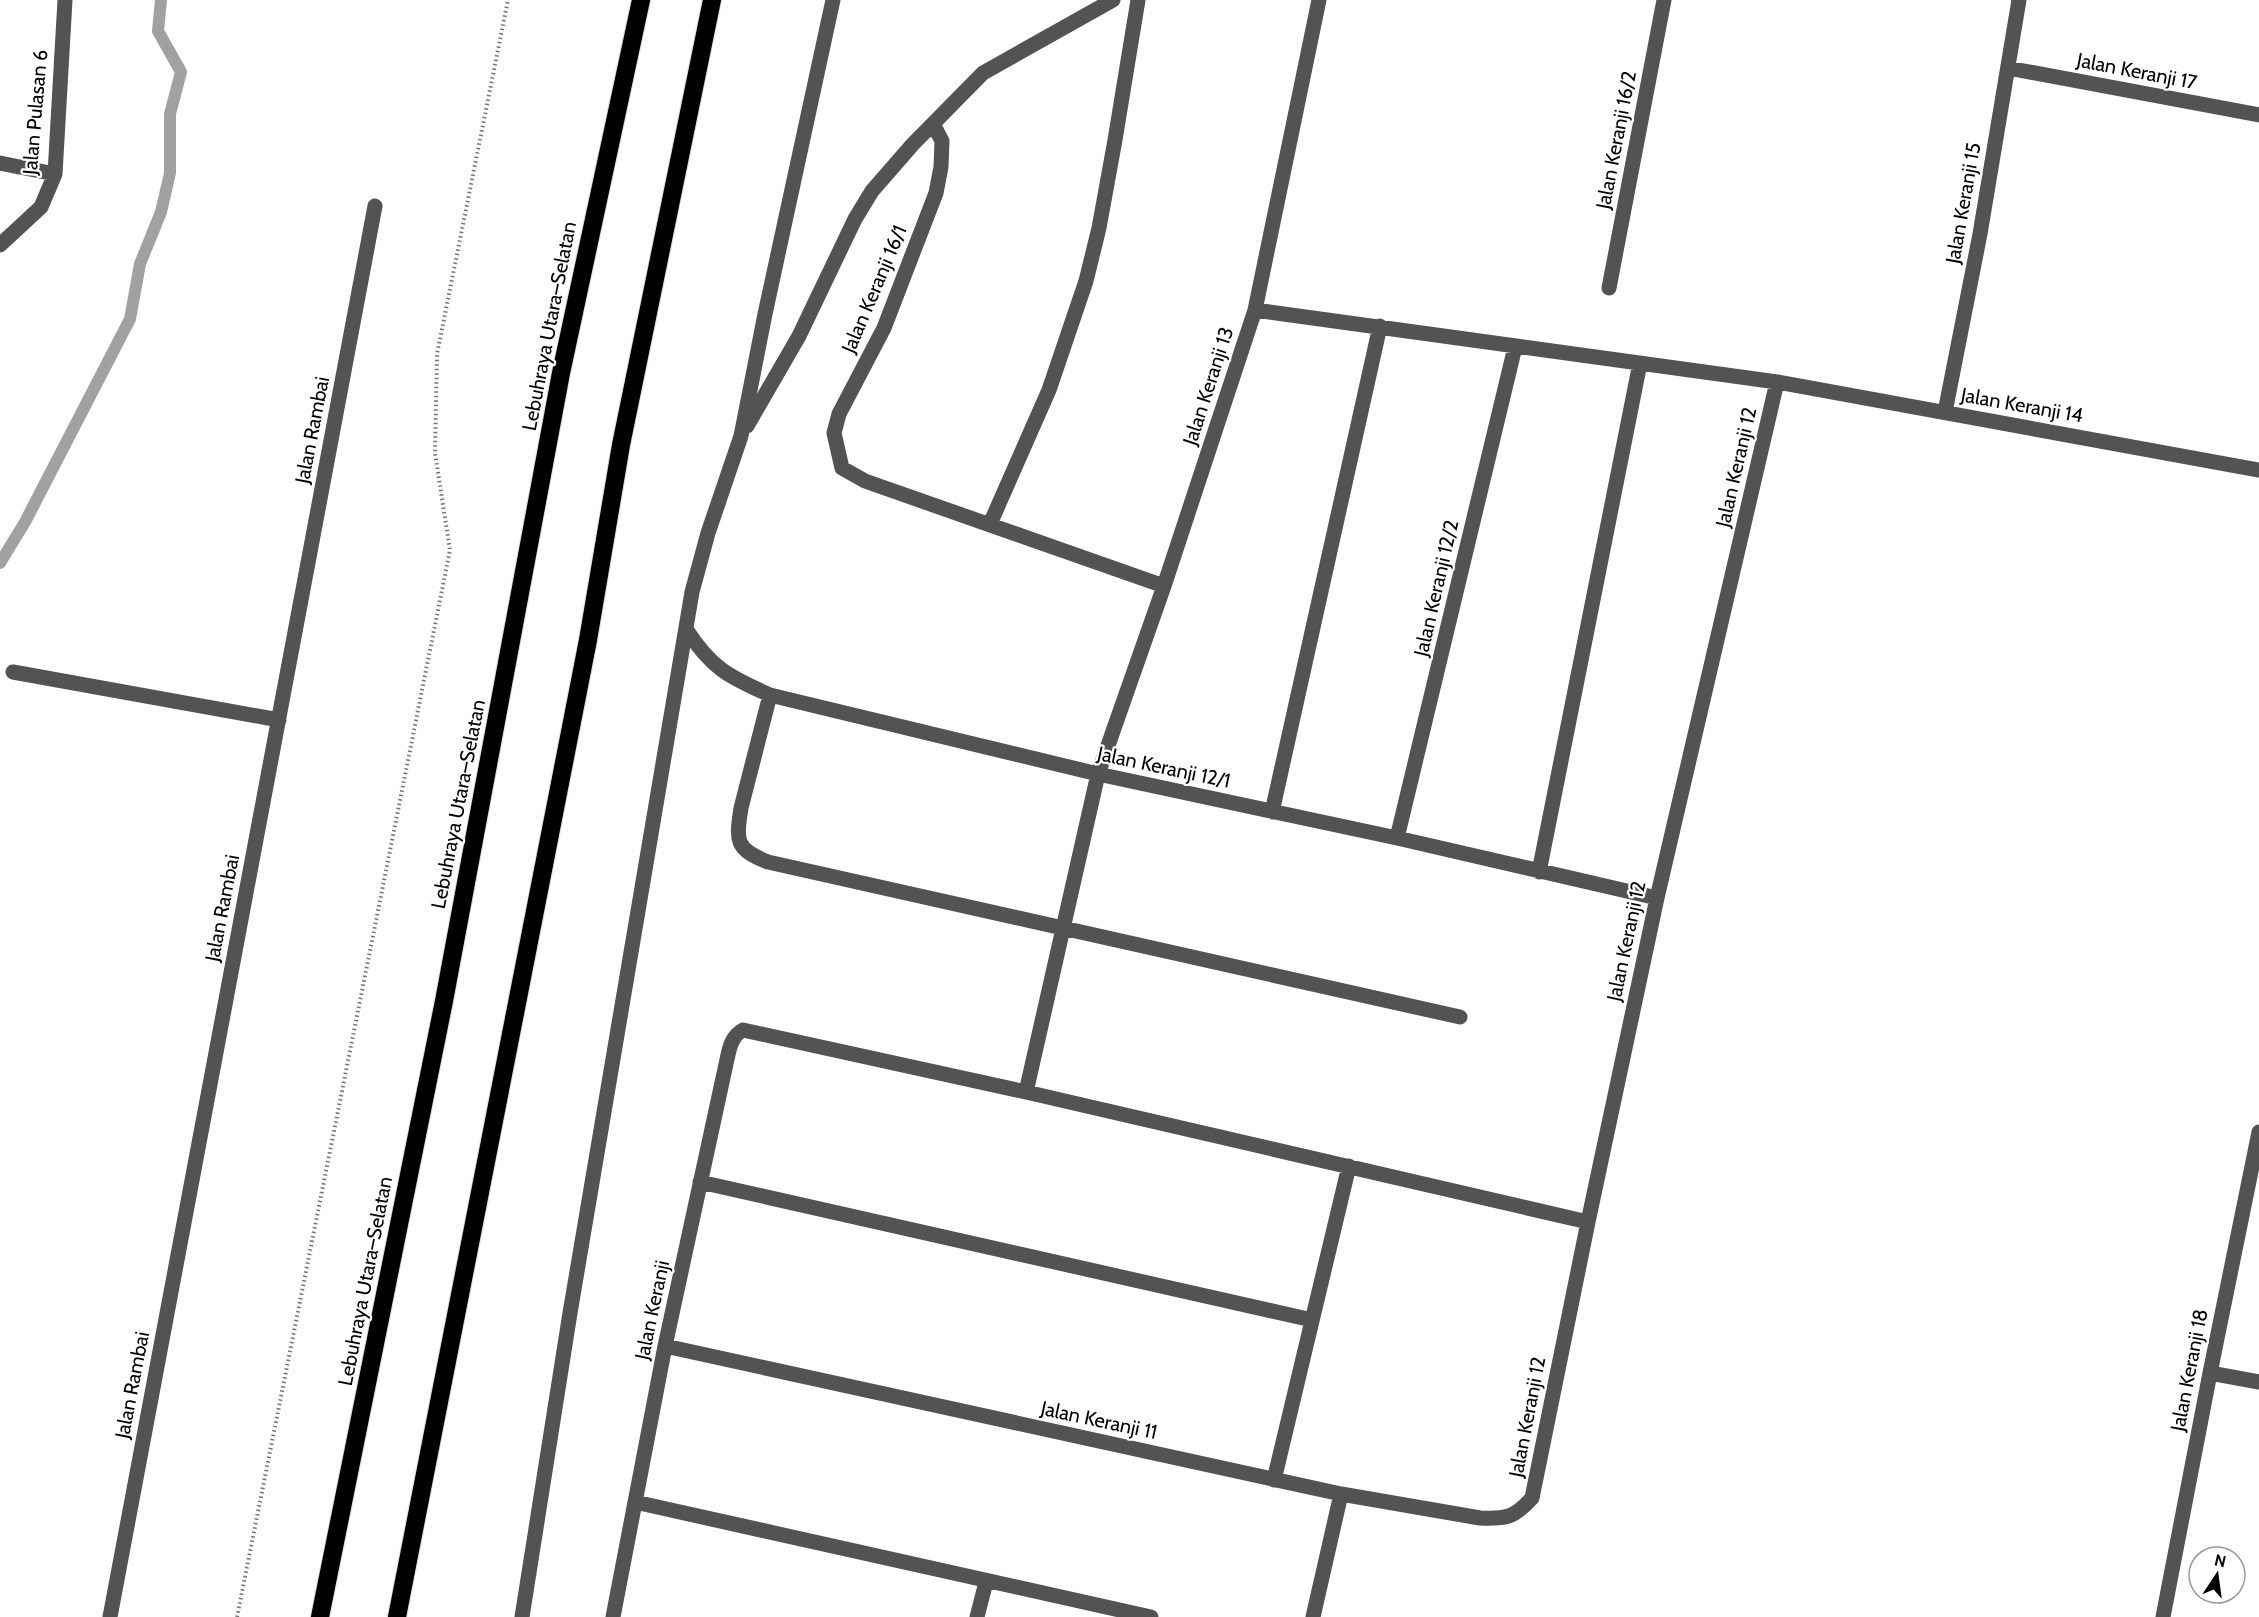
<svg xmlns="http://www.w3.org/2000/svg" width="2259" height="1617" font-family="Cabin,sans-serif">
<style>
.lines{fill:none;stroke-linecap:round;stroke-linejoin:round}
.stream{stroke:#a1a1a1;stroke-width:12}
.highway-casing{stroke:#dbdbdb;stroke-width:20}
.path{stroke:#757575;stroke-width:4;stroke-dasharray:1.5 3;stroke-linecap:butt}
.minor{stroke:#535353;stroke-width:15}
.highway{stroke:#000;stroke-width:18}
.labels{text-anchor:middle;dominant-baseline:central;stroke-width:4.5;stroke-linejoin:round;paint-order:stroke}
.street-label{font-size:20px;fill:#000;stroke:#fff}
</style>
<rect width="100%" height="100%" fill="#fff"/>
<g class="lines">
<path class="stream" d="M0 563 25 522 130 319 140 264 161 212 170 173V114L181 72 158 31 161 0"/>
<defs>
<path id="highway" d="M320 1617 444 1001 561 373 641 0
M397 1617 588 640 621 445 712 0"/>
</defs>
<use href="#highway" class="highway-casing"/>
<path class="path" d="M237 1617 450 550 435 453 437 354 508 0"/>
<path class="minor" d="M2008 68 2259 115
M933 124 942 141 941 167 936 193 884 328 839 414 834 433 842 468 865 481 1164 586
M0 163 55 174
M0 245 41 207 55 174 65 0
M1609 288 1664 0
M1255 310 1777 382 2259 470
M1945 412 1980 234 2019 0
M747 426 799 336 855 219 872 191 913 144 983 73 1113 0
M990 524 1049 390 1086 281 1099 228 1115 140 1138 0
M686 629C711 668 729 677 770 695L1098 774 1397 838 1657 898
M13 672 279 720
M770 695 741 808C736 841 735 849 768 862L1460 1017
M1272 812 1380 326
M1397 838 1515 347
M1539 872 1640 363
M1026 1092 1098 774 1164 586 1255 310 1319 0
M700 1182 1312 1320
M665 1346 1341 1494 1480 1518C1506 1519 1514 1518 1532 1498L1588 1222 1657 898 1777 382
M2210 1373 2259 1382
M1274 1480 1349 1166
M635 1502 1151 1617
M110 1617 375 206
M522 1617 570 1313 692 592 708 533 741 436 765 314 833 0
M613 1617 665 1346 726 1064C729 1051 730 1037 743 1030L1026 1092 1588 1222
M977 1617 986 1582
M1313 1617 1341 1494
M2163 1617 2210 1373 2259 1132"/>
<use href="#highway" class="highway"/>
</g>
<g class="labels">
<g class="street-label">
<text transform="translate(2137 71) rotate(11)">Jalan Keranji 17</text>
<text transform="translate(35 112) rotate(-85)">Jalan Pulasan 6</text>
<text transform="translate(1616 140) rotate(-79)">Jalan Keranji 16/2</text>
<text transform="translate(1963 203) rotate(-80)">Jalan Keranji 15</text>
<text transform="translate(874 289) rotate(-67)">Jalan Keranji 16/1</text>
<text transform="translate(549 326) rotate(-79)">Lebuhraya Utara–Selatan</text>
<text transform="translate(1208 386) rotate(-72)">Jalan Keranji 13</text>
<text transform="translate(2022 405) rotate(10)">Jalan Keranji 14</text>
<text transform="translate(312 430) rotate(-79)">Jalan Rambai</text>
<text transform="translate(1736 467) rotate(-77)">Jalan Keranji 12</text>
<text transform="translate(1436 588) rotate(-77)">Jalan Keranji 12/2</text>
<text transform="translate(1164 767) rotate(12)">Jalan Keranji 12/1</text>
<text transform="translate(458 804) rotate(-79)">Lebuhraya Utara–Selatan</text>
<text transform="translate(222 908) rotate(-79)">Jalan Rambai</text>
<text transform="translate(1626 941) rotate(-78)">Jalan Keranji 12</text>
<text transform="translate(365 1281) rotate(-79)">Lebuhraya Utara–Selatan</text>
<text transform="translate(652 1310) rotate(-78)">Jalan Keranji</text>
<text transform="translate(2189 1370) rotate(-79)">Jalan Keranji 18</text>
<text transform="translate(132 1385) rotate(-79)">Jalan Rambai</text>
<text transform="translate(1527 1417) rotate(-79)">Jalan Keranji 12</text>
<text transform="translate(1099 1420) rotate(12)">Jalan Keranji 11</text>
</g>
</g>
<g transform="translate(2217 1575) rotate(13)"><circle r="28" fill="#ffffff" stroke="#999999" stroke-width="1.5"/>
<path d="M0-4.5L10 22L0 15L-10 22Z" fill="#000000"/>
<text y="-9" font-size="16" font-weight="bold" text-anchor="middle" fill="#000000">N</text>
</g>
</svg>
